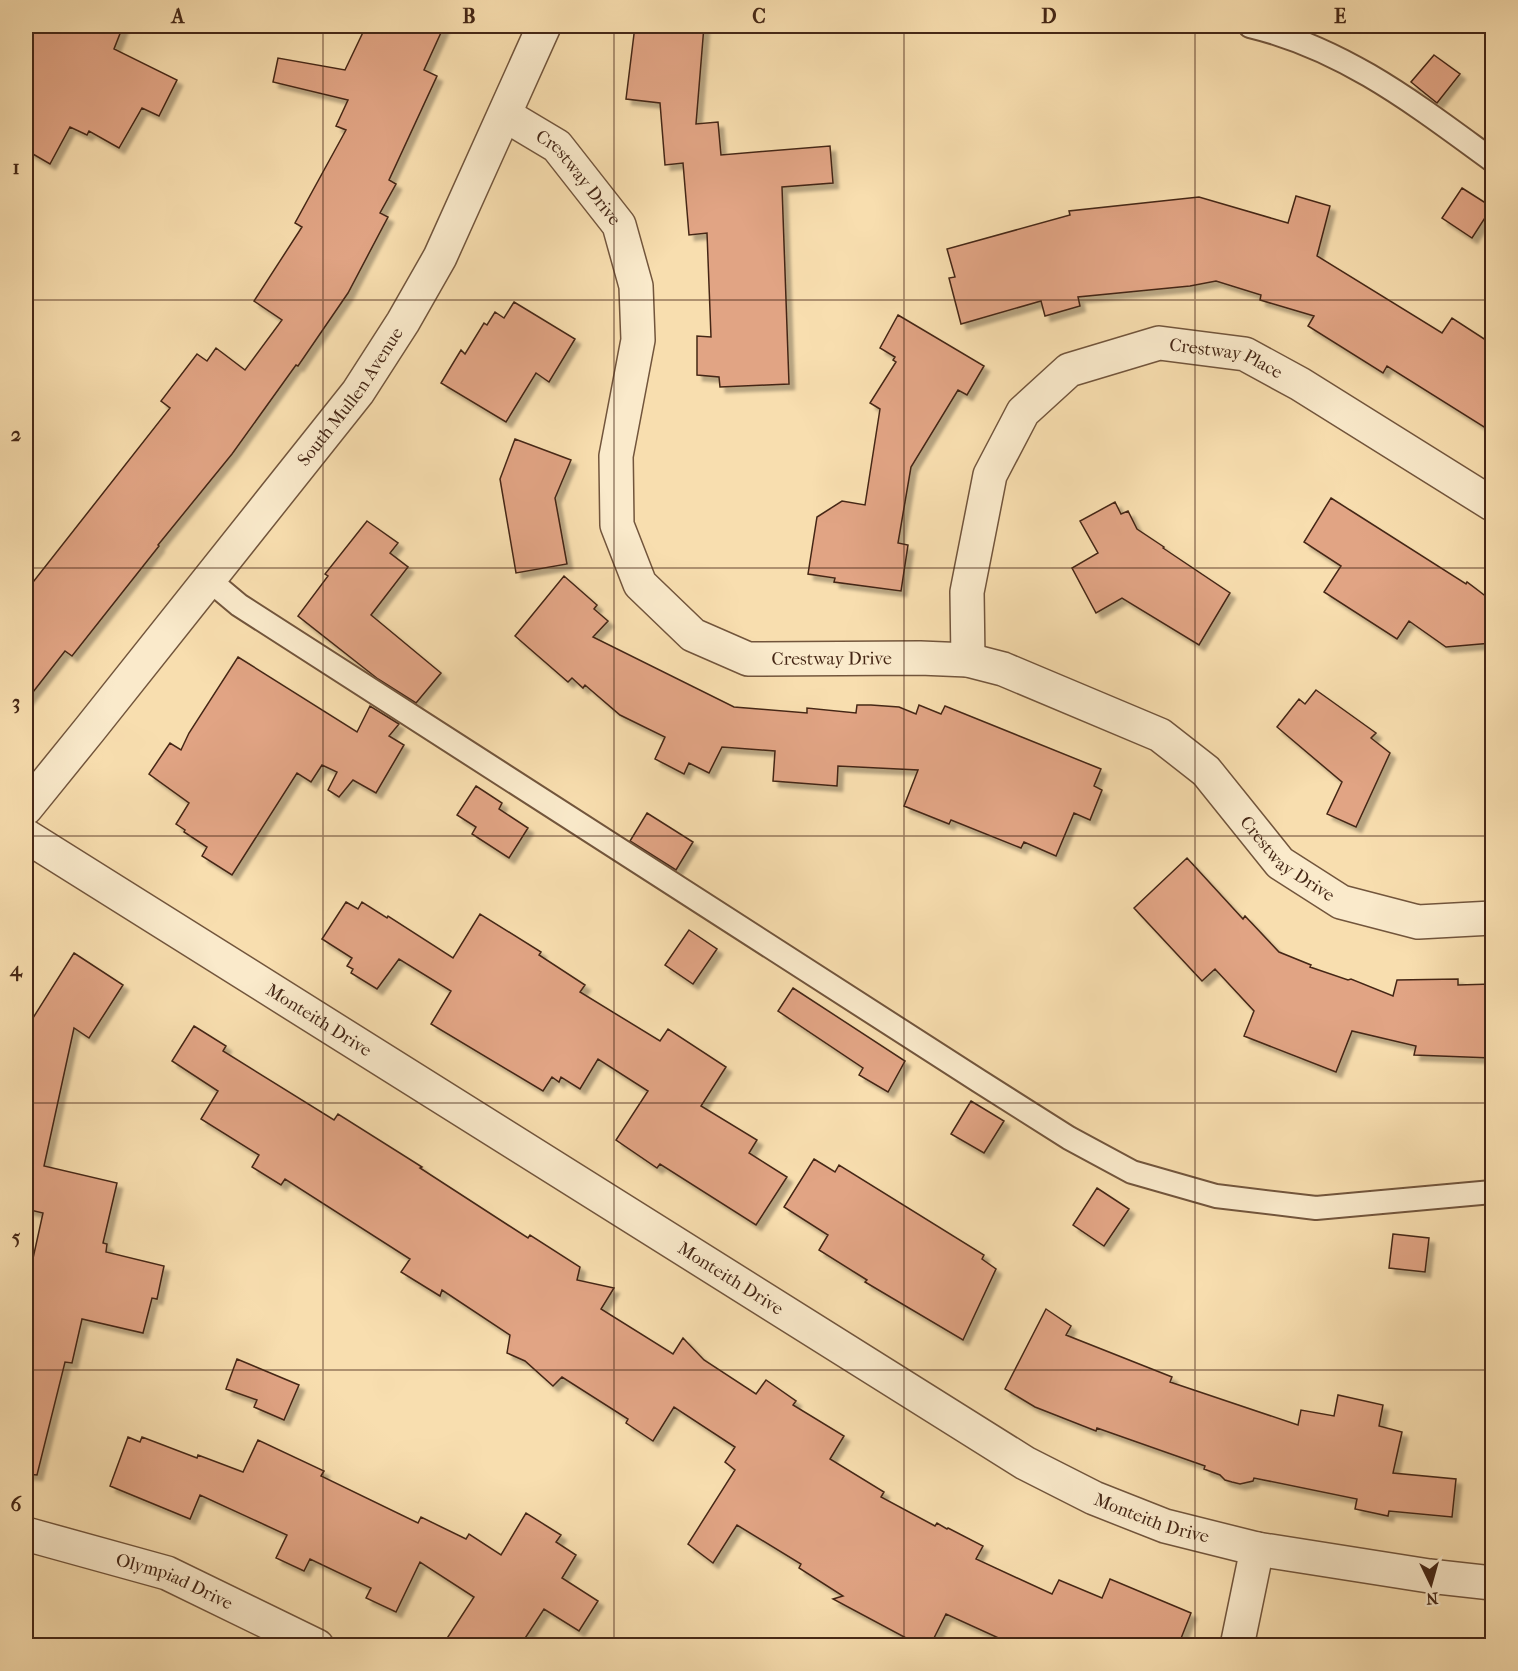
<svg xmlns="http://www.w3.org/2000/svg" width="1518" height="1671" font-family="'IM FELL French Canon',serif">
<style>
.building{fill:#e1a484;stroke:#452716;stroke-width:1.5;filter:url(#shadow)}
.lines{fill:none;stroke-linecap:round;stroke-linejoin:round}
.service-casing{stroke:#72553c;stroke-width:26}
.minor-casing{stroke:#72553c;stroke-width:36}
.service{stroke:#faeacb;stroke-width:22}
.minor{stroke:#faeacb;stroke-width:33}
.grid{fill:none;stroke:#452716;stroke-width:1.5;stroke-opacity:0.55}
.labels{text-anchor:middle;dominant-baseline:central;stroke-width:4.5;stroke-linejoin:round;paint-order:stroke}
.street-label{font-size:18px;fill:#452716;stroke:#faeacb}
.neatline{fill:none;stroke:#452716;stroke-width:2}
.grid-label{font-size:20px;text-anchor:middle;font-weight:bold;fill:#452716}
</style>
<defs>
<filter id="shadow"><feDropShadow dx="5.5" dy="5.5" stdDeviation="1.5" flood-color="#0004"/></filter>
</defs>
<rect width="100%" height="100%" fill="#f8deaf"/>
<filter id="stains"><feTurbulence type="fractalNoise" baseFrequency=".00333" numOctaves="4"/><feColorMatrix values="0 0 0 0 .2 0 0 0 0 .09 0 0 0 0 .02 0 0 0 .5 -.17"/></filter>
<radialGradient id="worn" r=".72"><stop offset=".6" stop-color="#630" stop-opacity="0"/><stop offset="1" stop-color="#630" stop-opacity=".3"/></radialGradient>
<path class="building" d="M35 26H123L114 49 177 80 159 116 142 108 119 148 89 131 87 135 70 127 50 164 26 150V44Z
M366 26H444L424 70 437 76 389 180 396 184 380 213 388 217 348 293 298 366 296 365 232 454 158 545 159 546 72 656 65 651 26 701V591L170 408 161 401 197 354 207 361 216 348 245 370 282 320 254 301 302 227 295 223 346 130 336 126 348 100 273 82 278 58 345 70Z
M635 26H704L696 124 718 122 721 155 830 146 833 183 782 187 789 384 720 387 719 377 697 375V336L711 337 707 233 689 235 683 163 665 165 660 103 626 99Z
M1434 55 1460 74 1437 103 1411 82Z
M1462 188 1492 207 1472 238 1442 218Z
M1296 196 1330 206 1317 256 1442 333 1452 318 1492 344V432L1387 366 1383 373 1308 326 1314 316 1260 300 1261 295 1216 281 1190 286 1078 297 1080 306 1045 316 1041 301 961 324 949 278 955 277 947 249 1070 215 1069 211 1199 197 1288 223Z
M514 302 575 339 549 382 536 373 506 422 441 383 461 350 465 354 484 323 487 325 495 312 504 318Z
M898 315 984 366 967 395 958 390 911 467 898 543 908 545 901 591 834 582 835 578 808 574 817 517 842 501 865 505 880 409 870 403 896 362 893 360 895 357 880 348Z
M515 439 571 460 555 498 567 564 516 573 500 479Z
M1331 498 1466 584 1467 582 1492 601V643L1446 647 1409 621 1397 639 1324 592 1341 566 1304 542Z
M1115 502 1121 514 1128 511 1137 529 1164 547 1163 548 1230 593 1199 645 1122 598 1096 613 1072 568 1098 553 1080 521Z
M367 521 398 543 390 553 408 567 371 615 441 673 416 703 378 679 298 616 328 576 325 574Z
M564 576 597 605 594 609 608 621 593 637 734 707 807 713V708L856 713 857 705H871L899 707 916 714 919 705 941 714 945 706 1101 769 1094 786 1102 790 1090 820 1074 813 1056 856 1024 842 1021 848 951 820 949 824 904 806 918 770 838 766 837 786 773 781 775 751 722 747 709 773 689 763 684 774 655 759 665 737 620 715 585 685 583 688 572 678 568 682 515 636Z
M238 657 357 732 370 706 399 724 389 736 404 745 376 793 353 780 339 797 328 790 337 772 322 765 311 782 297 773 232 875 202 856 207 847 184 832 185 830 176 824 189 803 149 774 170 743 181 750 189 733Z
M1316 690 1376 733 1371 738 1390 753 1356 827 1327 814 1342 782 1277 727 1299 699 1305 704Z
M476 786 502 803 499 809 528 828 509 858 472 834 476 827 457 815Z
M647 813 693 842 676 870 630 841Z
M1187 858 1243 919 1245 916 1279 952 1311 965 1310 967 1348 980 1351 979 1393 996 1397 980 1458 979V985L1492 984V1058L1414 1055 1416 1046 1352 1031 1336 1072 1244 1036 1254 1011 1215 969 1202 981 1134 908Z
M346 902 358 909 362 902 387 918 388 916 453 958 480 914 541 952 539 955 585 985 580 992 660 1041 668 1029 726 1067 701 1106 757 1140 749 1153 787 1177 756 1225 660 1164 657 1168 616 1140 648 1091 598 1059 580 1089 561 1077 559 1082 552 1077 543 1091 431 1024 451 991 399 959 377 989 351 973 353 969 347 966 352 958 322 939Z
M689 930 717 949 693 984 665 965Z
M74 953 123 985 89 1038 74 1028 44 1166 117 1183 103 1243 107 1244 106 1252 164 1266 157 1299 152 1298 143 1333 82 1319 72 1363 65 1362 37 1475 26 1474V1290L43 1213 26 1209V1029Z
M793 988 905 1061 888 1092 859 1075 863 1068 778 1011Z
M194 1026 226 1046 223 1051 334 1120 338 1114 422 1167 420 1168 528 1238 530 1235 580 1267 577 1280 614 1288 601 1309 673 1354 683 1338 704 1360 756 1394 766 1380 796 1401 793 1405 844 1436 830 1459 884 1492 881 1497 935 1526 937 1523 947 1529 948 1528 983 1546 976 1559 1052 1594 1059 1580 1102 1598 1110 1579 1191 1613 1178 1646H1016L946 1614 930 1646H921L833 1599 843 1596 799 1568 801 1564 737 1525 713 1563 688 1544 735 1470 725 1462 735 1447 674 1407 653 1441 626 1423 628 1419 562 1377 553 1386 525 1361 507 1353 510 1335 442 1290 440 1296 401 1272 410 1259 285 1179 281 1185 252 1167 259 1155 201 1119 218 1091 172 1061Z
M971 1101 1004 1121 984 1153 951 1134Z
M814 1159 835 1172 839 1165 984 1255 982 1259 996 1269 963 1340 865 1282 867 1280 819 1250 828 1235 784 1207Z
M1097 1188 1129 1209 1104 1246 1073 1225Z
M1393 1234 1429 1238 1425 1272 1389 1268Z
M1046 1309 1071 1326 1066 1335 1172 1377 1170 1382 1298 1425 1301 1410 1334 1416 1338 1395 1383 1405 1379 1426 1402 1432 1393 1473 1456 1479 1452 1517 1389 1511 1388 1516 1355 1509 1357 1499 1254 1478 1253 1481 1240 1484 1232 1482 1225 1480 1220 1475 1204 1469 1205 1466 1097 1428 1096 1431 1035 1407 1005 1389Z
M237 1359 299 1385 284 1420 254 1407 257 1400 226 1389Z
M128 1437 140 1442 142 1437 197 1458 198 1455 243 1472 258 1440 324 1471 321 1476 418 1523 421 1517 466 1539 469 1534 501 1555 526 1513 561 1535 556 1542 576 1555 562 1578 598 1601 579 1631 544 1609 520 1646H442L474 1597 420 1562 396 1612 366 1598 371 1588 310 1559 304 1571 276 1558 287 1535 200 1495 190 1519 110 1486Z"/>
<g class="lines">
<defs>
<path id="service" d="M1250 26C1345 49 1415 104 1492 160
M208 579 239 605 979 1081 1069 1138 1132 1172 1216 1196 1316 1208 1492 1192"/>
<g id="minor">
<path id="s1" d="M505 115 557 146 619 225 636 286 638 340 616 456 617 525 640 584 693 635 748 659 920 658 968 660 1003 669 1160 735 1206 771 1280 863 1341 902 1418 922 1492 918"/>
<path id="s2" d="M968 660 967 592 990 475 1023 412 1069 370 1159 343 1245 354 1300 384 1492 504"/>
<path id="s3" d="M26 808 90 729 358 392 403 322 440 257 544 26"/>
<path id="s4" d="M26 836 1025 1463 1094 1498 1165 1526 1257 1549 1429 1576 1492 1583"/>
<path id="s5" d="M26 1534 167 1573 317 1646"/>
<path d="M1237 1646 1257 1549"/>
</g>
</defs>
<use href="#service" class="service-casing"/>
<use href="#minor" class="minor-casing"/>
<use href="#service" class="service"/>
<use href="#minor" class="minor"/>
</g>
<path class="grid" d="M323 26V1646M614 26V1646M904 26V1646M1195 26V1646M26 300H1492M26 568H1492M26 836H1492M26 1103H1492M26 1370H1492"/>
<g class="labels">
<g class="street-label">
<text stroke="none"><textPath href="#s1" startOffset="98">Crestway Drive</textPath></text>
<text stroke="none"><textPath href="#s2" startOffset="484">Crestway Place</textPath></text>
<text stroke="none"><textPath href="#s3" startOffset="524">South Mullen Avenue</textPath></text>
<text stroke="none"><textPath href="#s1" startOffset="746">Crestway Drive</textPath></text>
<text stroke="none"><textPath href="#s1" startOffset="1268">Crestway Drive</textPath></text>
<text stroke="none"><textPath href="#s4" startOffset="346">Monteith Drive</textPath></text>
<text stroke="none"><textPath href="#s4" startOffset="832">Monteith Drive</textPath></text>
<text stroke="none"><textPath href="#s4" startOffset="1318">Monteith Drive</textPath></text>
<text stroke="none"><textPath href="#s5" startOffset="156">Olympiad Drive</textPath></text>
</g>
</g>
<rect width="1518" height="1671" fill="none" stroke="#f8deaf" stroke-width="66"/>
<g transform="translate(1431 1584) rotate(175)" stroke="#faeacb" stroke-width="4.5" paint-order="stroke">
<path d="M0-4.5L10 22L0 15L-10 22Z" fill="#452716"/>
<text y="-9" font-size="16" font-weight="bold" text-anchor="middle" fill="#452716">N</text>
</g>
<rect x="33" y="33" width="1452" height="1605" class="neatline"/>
<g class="grid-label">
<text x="178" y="23">A</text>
<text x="469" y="23">B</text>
<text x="759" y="23">C</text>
<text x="1049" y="23">D</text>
<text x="1340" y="23">E</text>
<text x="16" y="174">1</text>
<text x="16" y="441">2</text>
<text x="16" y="709">3</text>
<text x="16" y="976">4</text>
<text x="16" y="1244">5</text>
<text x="16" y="1511">6</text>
</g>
<rect width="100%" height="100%" filter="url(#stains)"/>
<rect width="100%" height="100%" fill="url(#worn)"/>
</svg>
